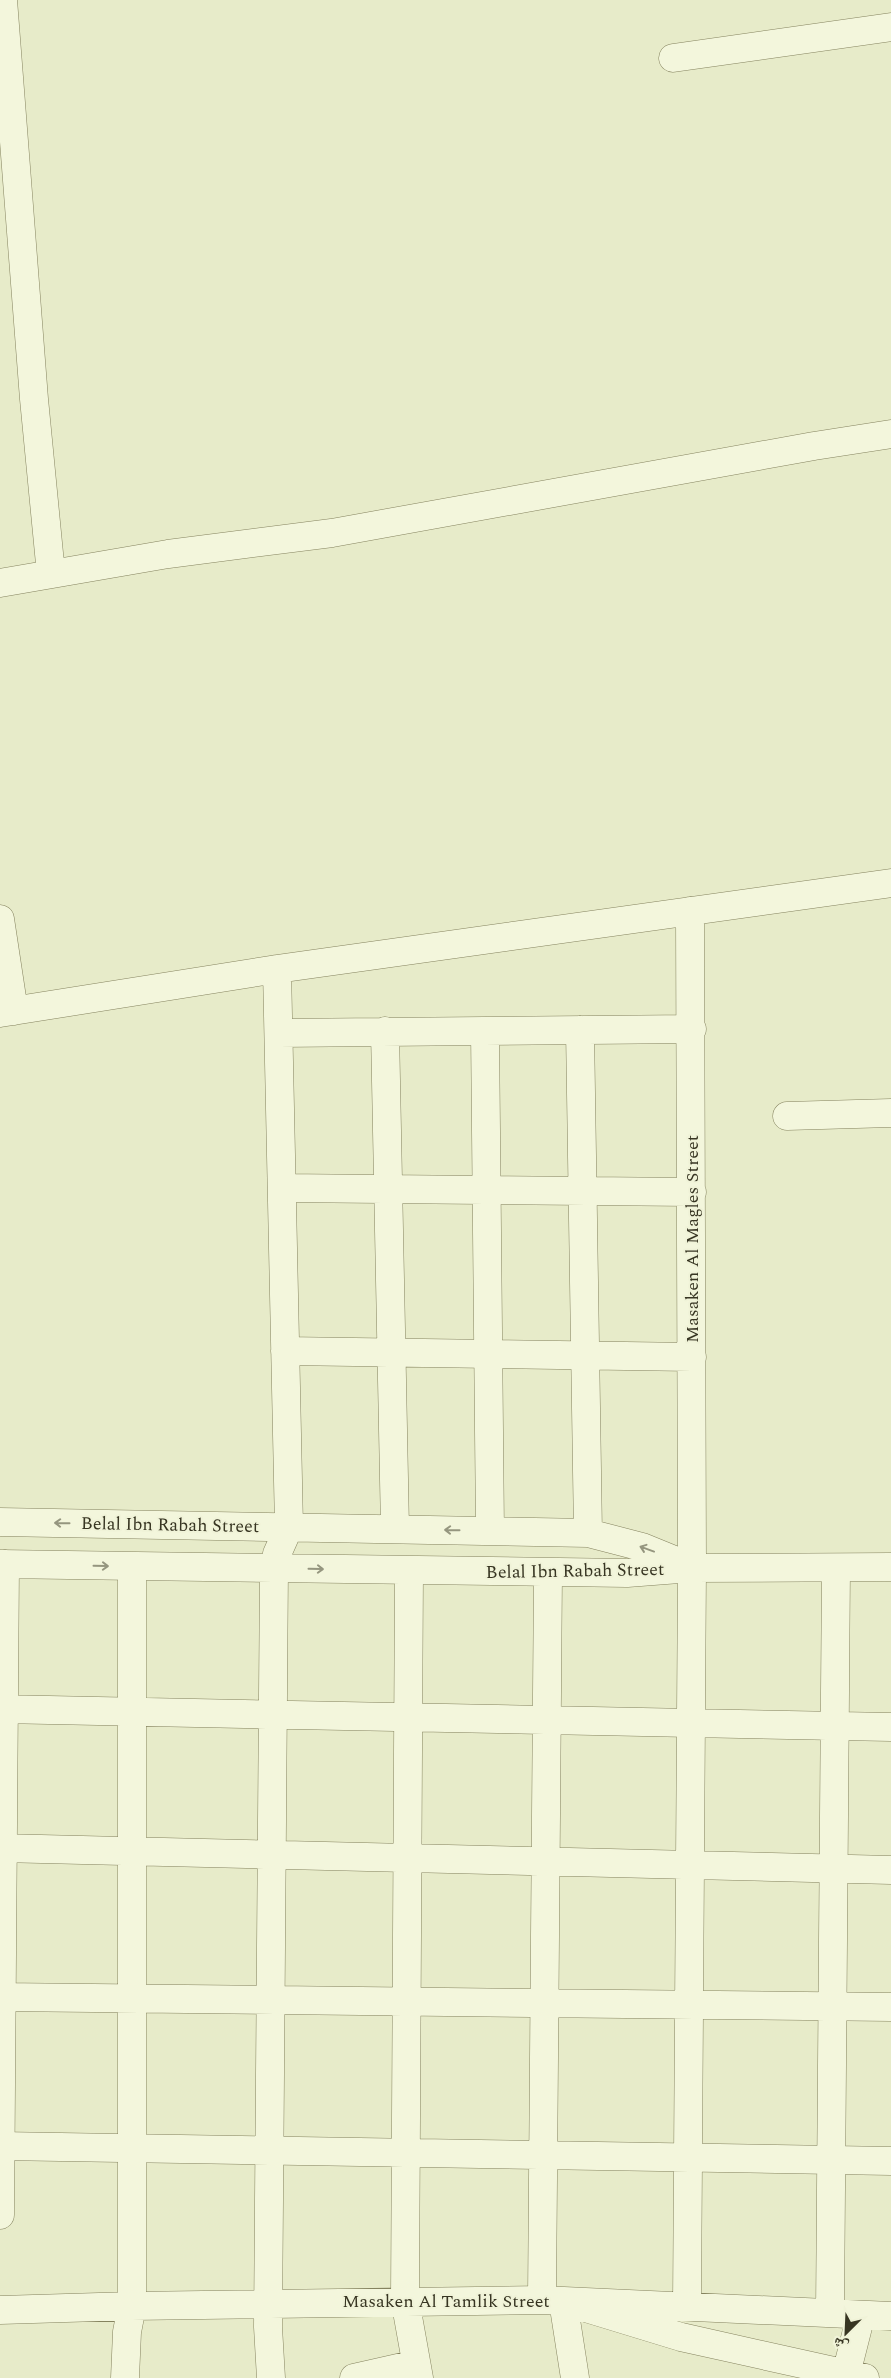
<svg xmlns="http://www.w3.org/2000/svg" width="891" height="2378" font-family="Spectral,'Noto Naskh Arabic',serif">
<style>
.lines{fill:none;stroke-linecap:round;stroke-linejoin:round}
.minor-casing{stroke:#85835f;stroke-width:29}
.minor{stroke:#f3f6dc;stroke-width:28}
.oneway{stroke:#95967f}
.labels{text-anchor:middle;dominant-baseline:central;stroke-width:4;stroke-linejoin:round;paint-order:stroke}
.street-label{font-size:18px;fill:#373522;stroke:#f0f3d8}
</style>
<rect width="100%" height="100%" fill="#e7ebc9"/>
<g class="lines">
<defs>
<path id="minor" d="M3 0 34 399 51 574
M673 58 891 27
M0 583 168 554 332 533 814 446 891 434
M0 919 14 1011
M0 1013 277 969 891 883
M580 1030 588 1533
M385 1031 395 1529
M485 1031 490 1531
M279 1033 692 1029
M787 1116 891 1113
M282 1188 692 1192
M285 1351 692 1357
M0 1522 588 1533 642 1547 691 1567
M0 1564 627 1573 692 1568 891 1567
M409 1571 405 2300 419 2378
M0 1709 891 1727
M0 1848 891 1870
M0 1997 891 2007
M0 2146 891 2161
M0 2215 5 1564
M542 2300 548 1573
M687 2306 692 1568 690 911
M0 2310 132 2306 542 2300 891 2316
M830 2313 836 1568
M125 2378 127 2332 132 2306V1566
M271 2378 268 2327 274 1568 277 1554 289 1527 277 969
M354 2378 416 2364
M575 2378 563 2301 681 2337 865 2378
M845 2378 861 2315"/>
</defs>
<use href="#minor" class="minor-casing"/>
<use href="#minor" class="minor"/>
</g>
<defs><path id="oneway-shaft" d="M-6 0H5M1.5-3L5.5 0L1.5 3" fill="none" stroke-width="1.6" stroke-linecap="round" stroke-linejoin="round" transform="scale(1.25)"/></defs>
<g class="oneway">
<use href="#oneway-shaft" transform="translate(62 1523) rotate(-179)"/>
<use href="#oneway-shaft" transform="translate(452 1530) rotate(-179)"/>
<use href="#oneway-shaft" transform="translate(647 1549) rotate(-160)"/>
<use href="#oneway-shaft" transform="translate(101 1566) rotate(1)"/>
<use href="#oneway-shaft" transform="translate(316 1569) rotate(1)"/>
</g>
<g class="labels">
<g class="street-label">
<text transform="translate(692 1239) rotate(-90)">Masaken Al Magles Street</text>
<text transform="translate(170 1525) rotate(1)">Belal Ibn Rabah Street</text>
<text transform="translate(575 1571) rotate(-1)">Belal Ibn Rabah Street</text>
<text x="446" y="2301">Masaken Al Tamlik Street</text>
</g>
</g>
<g transform="translate(846 2333) rotate(204)" stroke="#f0f3d8" stroke-width="4" paint-order="stroke">
<path d="M0-4L9 19L0 12L-9 19Z" fill="#373522"/>
<text y="-8" font-size="14" font-weight="bold" text-anchor="middle" fill="#373522">ش</text>
</g>
</svg>
